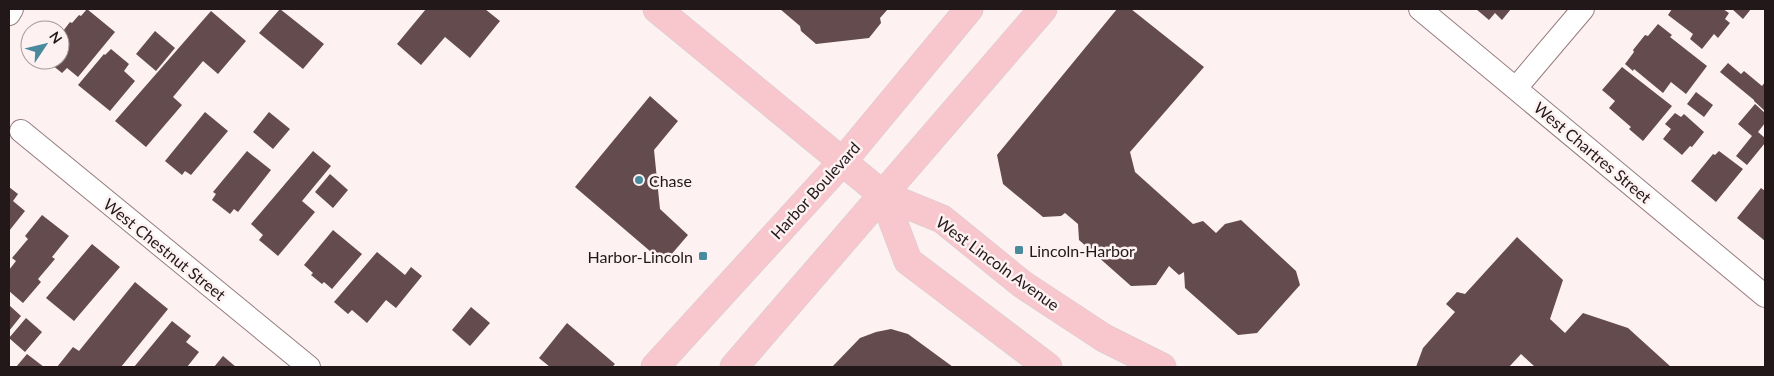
<svg xmlns="http://www.w3.org/2000/svg" width="1774" height="376" font-family="Lato,sans-serif">
<style>
.building{fill:#634b4e}
.lines{fill:none;stroke-linecap:round;stroke-linejoin:round}
.minor-casing{stroke:#967c7f;stroke-width:24}
.primary-casing{stroke:#d3d1d1;stroke-width:29}
.minor{stroke:#fff;stroke-width:22}
.primary{stroke:#f8c6cd;stroke-width:28}
.poi-dot{fill:#498a9c;stroke:#fdf1f2;stroke-width:2}
.labels{text-anchor:middle;dominant-baseline:central;stroke-width:5;stroke-linejoin:round;paint-order:stroke}
.street-label{font-size:16px;fill:#221819;stroke:#fdf1f2}
.poi-label{font-size:16px;fill:#221819;stroke:#fdf1f2;text-anchor:start}
</style>
<rect width="100%" height="100%" fill="#fdf1f2"/>
<path class="building" d="M87 9 115 32 78 77 67 68 62 73 46 60H60V35L70 22 72 23 79 15 81 16Z
M280 9 324 44 303 69 259 33Z
M426 9H485L500 21 470 58 445 37 421 65 397 44Z
M780 9H888L880 18 881 23 869 38 816 44 801 31 800 26Z
M1117 9H1131L1204 67 1130 152 1135 172 1193 224 1203 221 1216 233 1225 224 1241 220 1296 271 1300 285 1257 333 1238 335 1185 288 1184 272 1179 275 1169 266 1156 285 1131 286 1079 240 1078 224 1065 213 1061 216 1043 217 1003 184 997 155Z
M1476 9H1511L1502 20 1495 13 1489 20Z
M1672 9H1723L1729 13 1725 19 1730 23 1718 38 1714 34 1702 49 1690 39 1693 34 1668 15Z
M1732 9H1751L1743 19Z
M211 11 246 41 218 74 203 61 173 97 182 105 146 147 115 121Z
M1658 24 1672 35 1670 37 1707 66 1686 94 1671 82 1663 93 1634 69 1633 71 1625 64 1634 52 1633 50 1645 35 1648 36Z
M155 31 175 48 156 71 136 54Z
M111 49 129 64 124 71 135 81 110 111 78 85 104 54 105 55Z
M1728 63 1741 74 1744 71 1762 86 1765 82V111L1754 101V100L1720 72Z
M1622 67 1672 106 1643 141 1629 129 1631 127 1609 108 1615 101 1602 90Z
M1696 92 1713 105 1704 117 1687 104Z
M650 96 678 121 654 150 660 209 688 235 664 263 575 187Z
M1755 104 1765 113V123L1758 132 1765 138V143L1747 165 1736 156 1752 136 1738 124Z
M205 112 228 131 191 175 185 171 182 175 165 161Z
M269 112 290 129 273 149 253 132Z
M1675 113 1681 117 1684 114 1704 132 1692 147 1690 146 1682 155 1663 139 1671 129 1665 124Z
M247 151 271 170 238 212 234 209 230 214 212 200 216 194 213 192Z
M313 151 331 166 302 201 315 212 278 256 259 240 263 235 251 224Z
M1719 151 1743 169 1716 202 1691 181 1713 154 1715 155Z
M330 174 348 190 333 208 315 192Z
M9 187 18 194 13 201 25 211 9 231Z
M1761 188 1765 191V241L1737 218Z
M42 215 69 236 52 257 55 259 38 279 41 282 23 303 9 291V270L16 261 12 258 28 239 25 236Z
M333 230 362 254 332 289 324 282 322 284 311 275 313 273 304 265Z
M1517 237 1563 280 1550 319 1565 333 1583 313 1628 328 1671 367H1535L1521 354 1509 367H1416L1423 348 1455 312 1446 304 1457 292 1465 294Z
M92 244 120 267 74 321 46 298Z
M377 252 405 275 411 267 422 276 396 308 386 300 367 323 352 310 348 314 334 302Z
M135 282 168 309 121 367H57L73 347 79 351Z
M9 305 21 316 9 331Z
M471 307 490 323 470 346 452 330Z
M26 318 42 332 25 352 9 338Z
M172 321 191 336 186 342 199 352 187 367H134Z
M567 323 615 364 612 367H550L539 358Z
M891 329 908 334 953 367H832L860 338 876 332Z
M27 354 44 367H16Z
M223 356 236 367H214Z"/>
<g class="lines">
<defs>
<path id="minor" d="M1420 9 1765 296
M9 14 12 9
M1516 88 1583 9
M21 131 309 367"/>
<path id="primary" d="M657 9 883 195 942 219 1022 284 1104 338 1162 367
M883 195 908 261 1048 367
M655 367 843 161 969 9
M734 367 1043 9"/>
</defs>
<use href="#minor" class="minor-casing"/>
<use href="#primary" class="primary-casing"/>
<use href="#minor" class="minor"/>
<use href="#primary" class="primary"/>
</g>
<g class="poi-dot">
<circle cx="639" cy="180" r="5"/>
<rect x="1014" y="245" width="10" height="10" rx="2.5"/>
<rect x="698" y="251" width="10" height="10" rx="2.5"/>
</g>
<g class="labels">
<g class="street-label">
<text transform="translate(1593 152) rotate(40)">West Chartres Street</text>
<text transform="translate(815 190) rotate(-48)">Harbor Boulevard</text>
<text transform="translate(165 249) rotate(39)">West Chestnut Street</text>
<text transform="translate(998 263) rotate(36)">West Lincoln Avenue</text>
</g>
<g class="poi-label">
<text x="649" y="180">Chase</text>
<text x="1029" y="250">Lincoln-Harbor</text>
<text x="693" y="256" text-anchor="end">Harbor-Lincoln</text>
</g>
</g>
<rect width="1774" height="376" fill="none" stroke="#221819" stroke-width="20"/>
<g transform="translate(45 45) rotate(55)"><circle r="24" fill="#fdf1f2" stroke="#a59a9b"/>
<path d="M0-4L9 19L0 12L-9 19Z" fill="#498a9c"/>
<text y="-8" font-size="14" font-weight="bold" text-anchor="middle" fill="#221819">N</text>
</g>
</svg>
